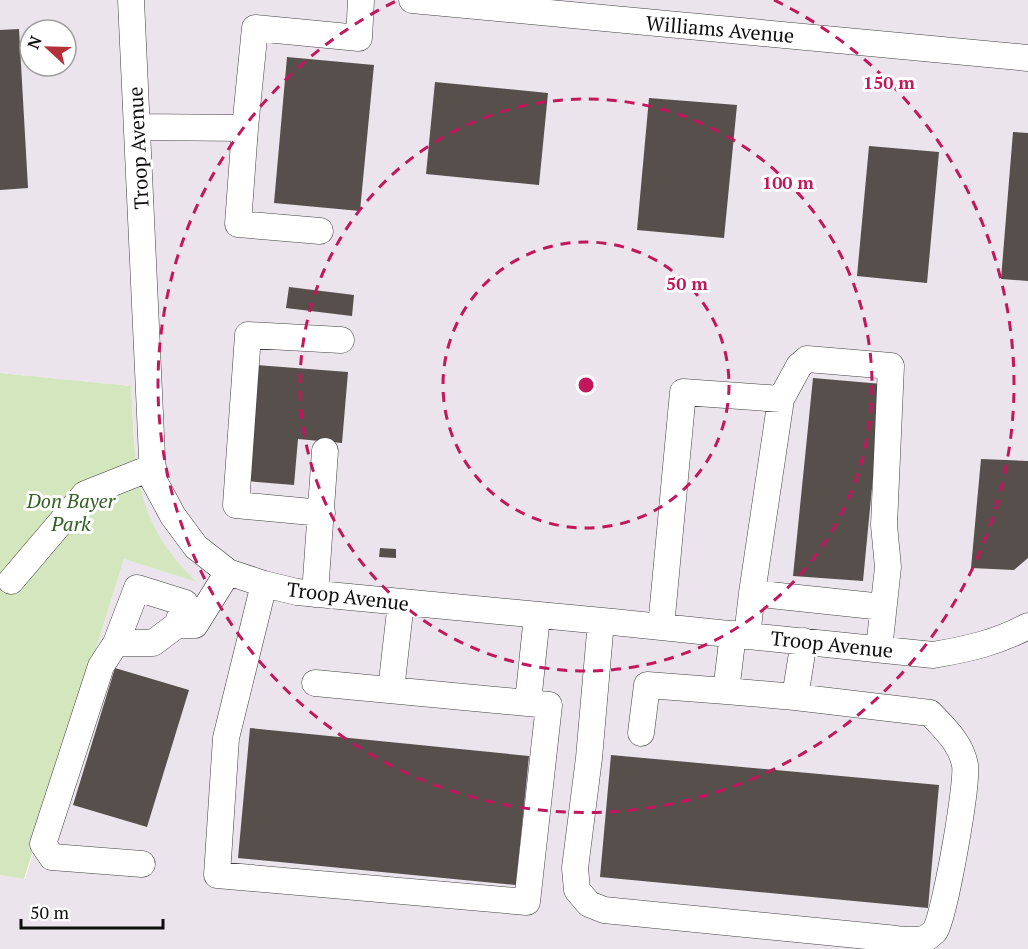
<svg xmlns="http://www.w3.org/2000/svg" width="1028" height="949" font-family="'PT Serif',serif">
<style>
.industrial{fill:#ebe4ec;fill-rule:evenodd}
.green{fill:#d3e6bd}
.building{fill:#564f4c}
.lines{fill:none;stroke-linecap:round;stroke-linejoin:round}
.minor-casing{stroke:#414141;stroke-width:27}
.minor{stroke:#fff;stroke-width:26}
.ring{fill:none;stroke:#c2185b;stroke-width:3;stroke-dasharray:10 8}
.labels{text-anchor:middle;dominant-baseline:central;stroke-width:6;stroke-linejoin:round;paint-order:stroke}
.street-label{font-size:20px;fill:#0e0e0e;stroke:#fff}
.park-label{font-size:20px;font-style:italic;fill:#326123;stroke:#fff}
.centre{fill:#c2185b;stroke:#fff;stroke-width:3}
.ring-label{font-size:18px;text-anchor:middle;font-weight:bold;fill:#c2185b;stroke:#fff;stroke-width:6;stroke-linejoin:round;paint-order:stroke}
</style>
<rect width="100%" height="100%" fill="#fefbf1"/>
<path class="industrial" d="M0 0H1028V949H0V875L25 879 124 559 196 581 180 566 164 546 151 524 143 504 136 469 131 386 0 373ZM30 30H66V66H30Z"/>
<path class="green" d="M0 373 131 386C136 469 132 521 197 582L124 559 24 879 0 875Z"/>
<path class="building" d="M19 29 28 188 0 190V30Z
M287 57 374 65 360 211 274 203Z
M435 82 548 93 539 185 426 174Z
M649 98 737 105 724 238 637 230Z
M1013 132 1028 133V281L1001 279Z
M869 146 939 152 927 283 857 276Z
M289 287 354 295 352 316 286 308Z
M256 365 348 372 342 443 298 439 294 485 246 481Z
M813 378 882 384 863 581 793 576Z
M981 459 1028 461V558L1014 570 971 568Z
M380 548 396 549V558L379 557Z
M115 668 189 690 147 827 73 805Z
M250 728 529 756 516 885 238 858Z
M611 755 939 785 928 908 600 877Z"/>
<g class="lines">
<defs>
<path id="minor" d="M131 0 153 479 173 516 196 547 228 572 264 584 297 592 613 622 933 655C968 649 996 643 1028 626
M412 0 1028 58
M137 127 245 128 255 28 359 38 361 0
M245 128 238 224 320 231
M322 513 236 505 248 335 341 340
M11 581 85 494 153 467
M264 584 226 738 217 875 527 902 549 705 315 683
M752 593 781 399 799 366 807 359 891 366 884 525 888 567 879 649
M315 594 325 451
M601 621 589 758 575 868 577 890 589 904 604 910 887 938C899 939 917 943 928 937 930 935 933 933 935 931 945 914 968 784 965 765 961 743 944 728 930 713L795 697
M661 627 683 392 781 399
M733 634 726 691 795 697 804 641
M747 636 752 593 883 607
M116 643 137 588 185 603 177 625
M391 690 401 602
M528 702 537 616
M641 733 647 685 726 691
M142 864 52 857 43 844 101 666 116 643H153L177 625H195L228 572"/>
</defs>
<use href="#minor" class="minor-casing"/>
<use href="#minor" class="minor"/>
</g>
<g class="ring">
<circle cx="586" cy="385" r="143"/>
<circle cx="586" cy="385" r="286"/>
<path d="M774 0A428 428 0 1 1 398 0"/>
</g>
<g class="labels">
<g class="street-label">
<text transform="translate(720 29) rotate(5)">Williams Avenue</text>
<text transform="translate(138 148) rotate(-93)">Troop Avenue</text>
<text transform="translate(348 596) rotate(7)">Troop Avenue</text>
<text transform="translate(832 644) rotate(6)">Troop Avenue</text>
</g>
<g class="park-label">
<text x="71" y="500">Don Bayer<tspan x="71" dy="23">Park</tspan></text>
</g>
</g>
<circle cx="586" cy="385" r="9" class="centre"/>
<g class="ring-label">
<text x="889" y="89">150 m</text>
<text x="788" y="189">100 m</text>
<text x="687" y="290">50 m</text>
</g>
<g transform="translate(48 48) rotate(292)"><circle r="28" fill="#ffffff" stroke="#9f9f9f" stroke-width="1.5"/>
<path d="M0-4.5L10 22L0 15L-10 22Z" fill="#b4313b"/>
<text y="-9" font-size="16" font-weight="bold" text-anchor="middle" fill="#0e0e0e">N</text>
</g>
<path d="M21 919v9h142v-9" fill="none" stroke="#0e0e0e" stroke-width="3"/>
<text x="30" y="919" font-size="18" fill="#0e0e0e" stroke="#ffffff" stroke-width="4.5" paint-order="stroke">50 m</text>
</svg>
